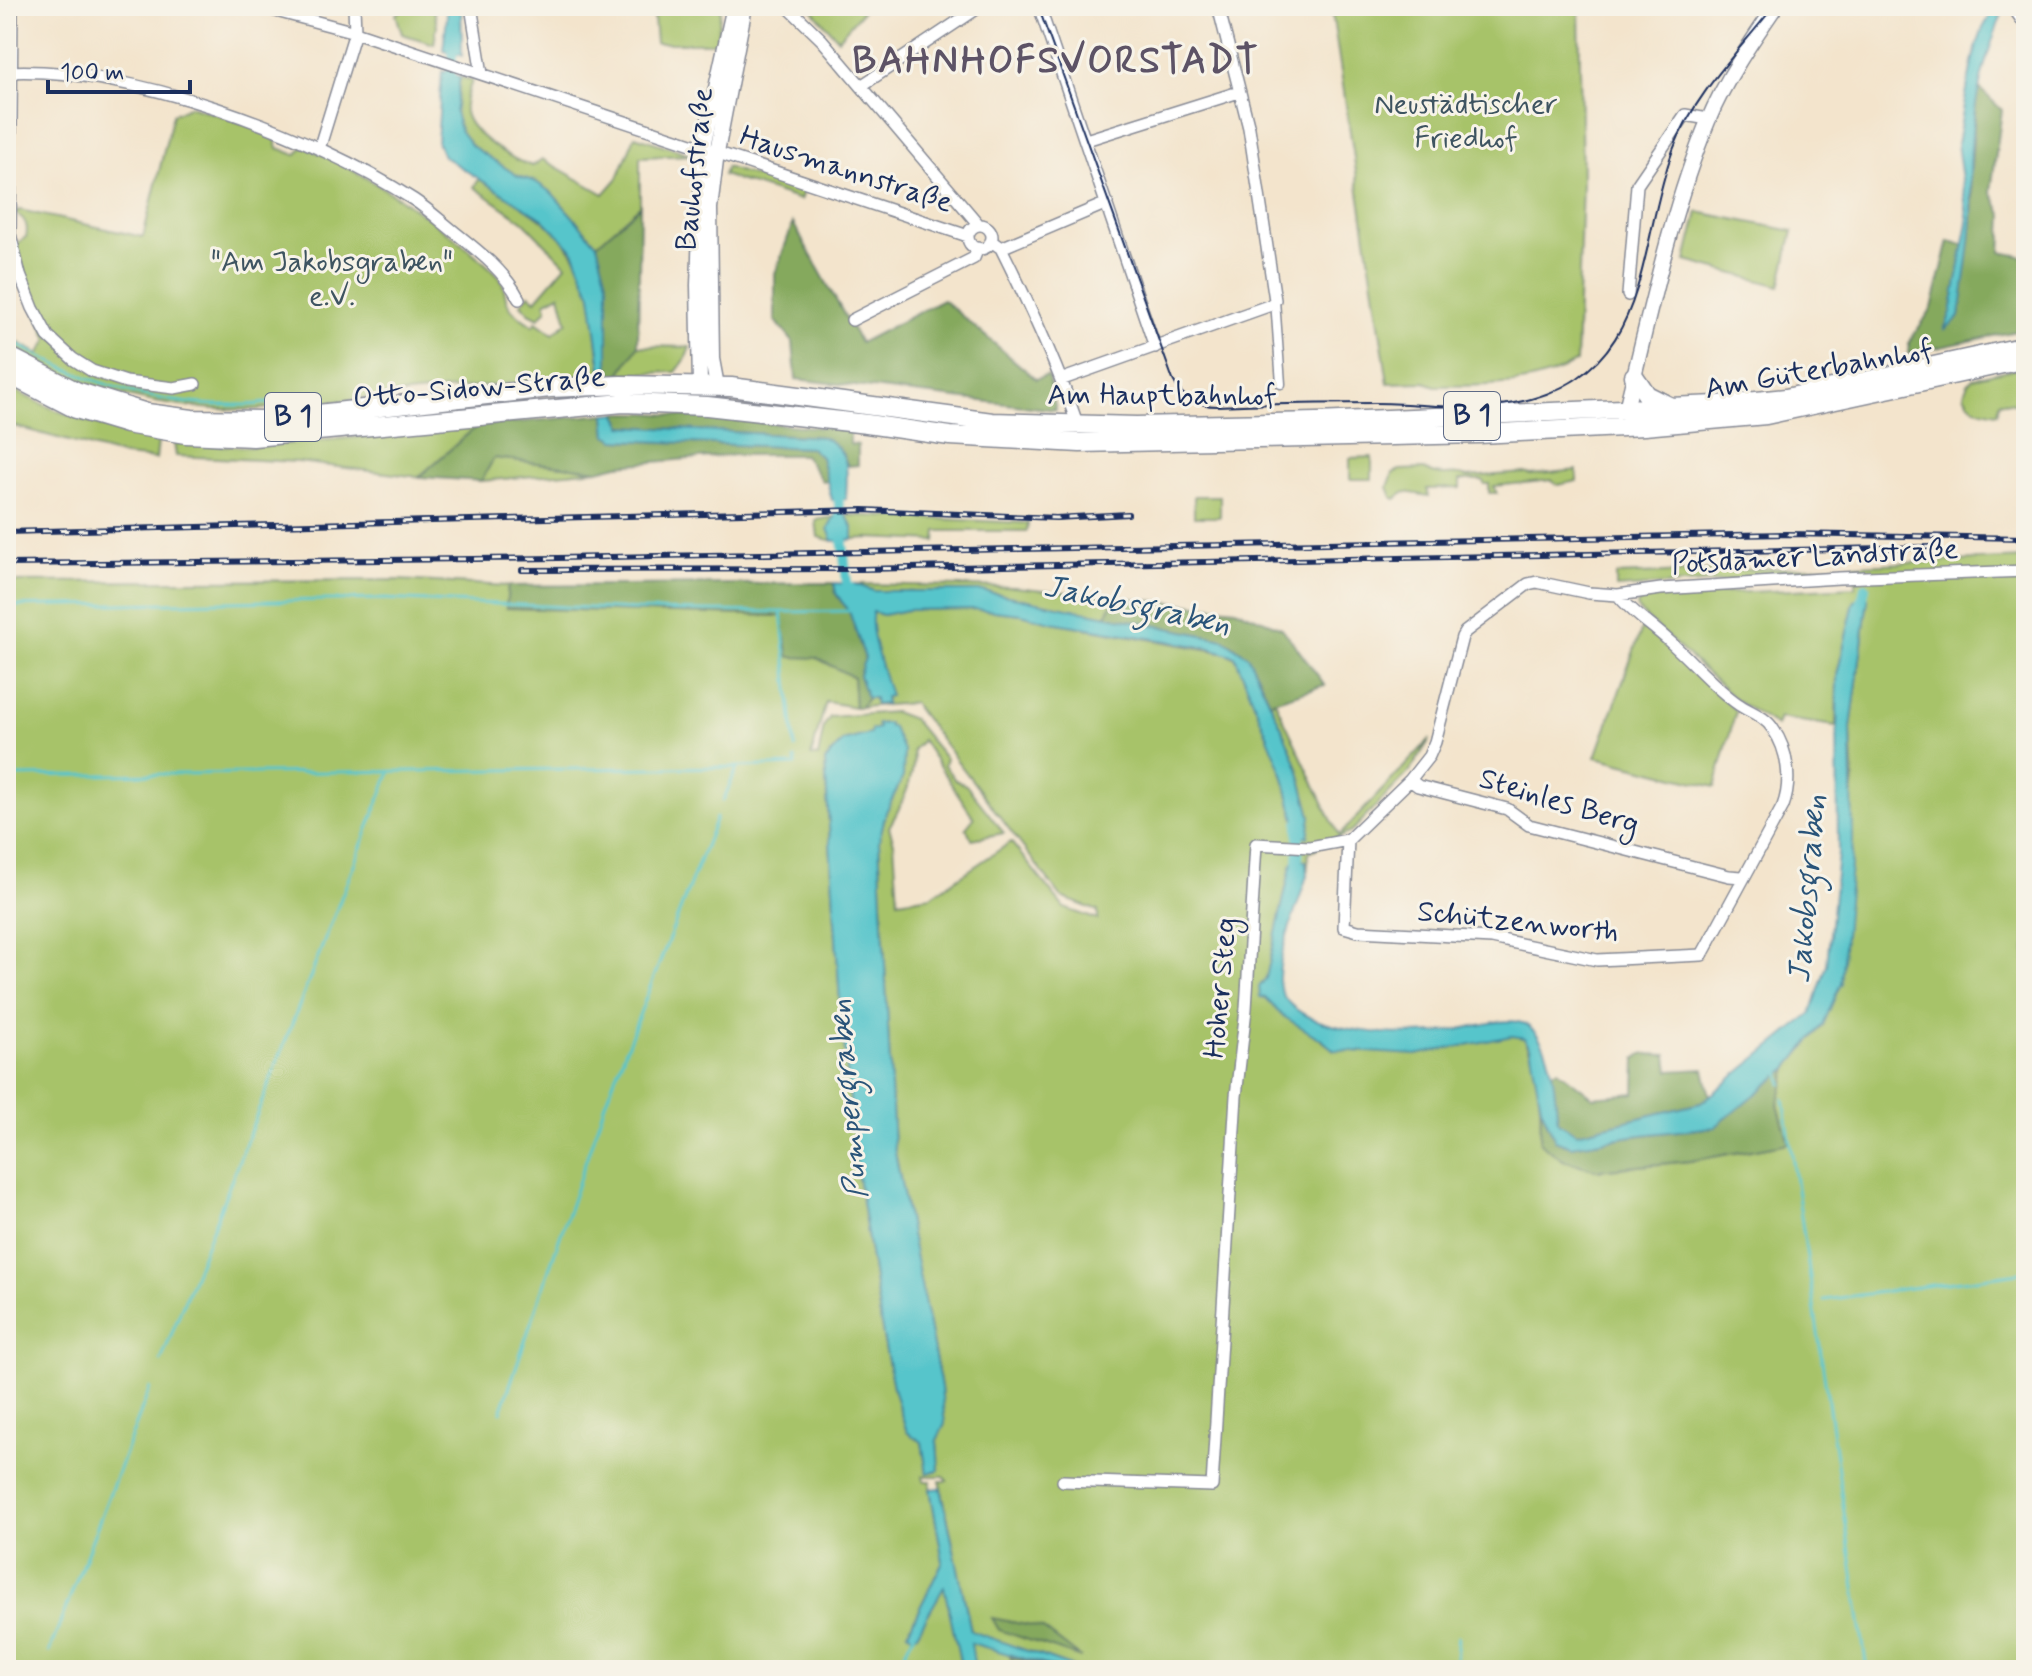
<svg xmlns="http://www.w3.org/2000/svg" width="2032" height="1676" font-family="Mynerve,sans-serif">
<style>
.green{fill:#a7c369;stroke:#617964;stroke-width:2;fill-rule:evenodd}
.forest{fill:#85a95d;stroke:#506c5e;stroke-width:2}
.water{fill:#57c5cb;stroke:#397a94;stroke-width:2}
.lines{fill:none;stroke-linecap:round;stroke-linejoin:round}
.stream{stroke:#57c5cb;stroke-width:3}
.canal{stroke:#57c5cb;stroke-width:10}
.pedestrian-casing{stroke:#878a95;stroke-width:11}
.minor-casing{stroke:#878a95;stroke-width:14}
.tertiary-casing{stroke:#878a95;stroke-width:17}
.primary-casing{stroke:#878a95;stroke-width:21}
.pedestrian{stroke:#fff;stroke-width:8}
.minor{stroke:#fff;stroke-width:11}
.tertiary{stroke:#fff;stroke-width:14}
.primary{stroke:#fff;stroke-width:18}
.tram{stroke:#1b2f5e;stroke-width:2}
.rail-casing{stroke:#1b2f5e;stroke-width:6}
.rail{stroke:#f7f3e8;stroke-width:3;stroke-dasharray:9;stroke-linecap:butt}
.labels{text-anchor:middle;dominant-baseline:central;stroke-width:6;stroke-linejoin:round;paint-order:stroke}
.shield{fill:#f7f3e8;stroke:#5d6a87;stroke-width:2}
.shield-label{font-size:28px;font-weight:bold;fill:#1b2f5e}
.park-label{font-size:30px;fill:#3e5461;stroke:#f7f3e8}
.street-label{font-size:30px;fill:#1b2f5e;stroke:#f7f3e8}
.water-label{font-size:32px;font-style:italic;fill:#2a5479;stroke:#f7f3e8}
.district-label{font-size:38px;font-weight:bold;letter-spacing:2px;fill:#5d5366;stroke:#f7f3e8}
</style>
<rect width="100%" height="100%" fill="#f7f3e8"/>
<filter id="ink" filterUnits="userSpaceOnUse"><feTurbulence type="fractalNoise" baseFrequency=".0125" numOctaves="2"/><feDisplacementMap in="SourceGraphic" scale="16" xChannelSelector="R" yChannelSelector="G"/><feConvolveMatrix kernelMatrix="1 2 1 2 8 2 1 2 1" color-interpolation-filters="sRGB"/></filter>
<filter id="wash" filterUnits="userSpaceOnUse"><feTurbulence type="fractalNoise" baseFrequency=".006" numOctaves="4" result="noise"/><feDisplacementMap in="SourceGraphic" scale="32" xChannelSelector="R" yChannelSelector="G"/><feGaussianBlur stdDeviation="1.8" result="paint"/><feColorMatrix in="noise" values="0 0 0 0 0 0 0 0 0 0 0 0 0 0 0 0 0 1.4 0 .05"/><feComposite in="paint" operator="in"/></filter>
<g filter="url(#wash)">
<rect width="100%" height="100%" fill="#f3e4cc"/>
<path class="green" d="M409 6 434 10 437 26 434 44 402 34 396 14Z
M653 6H721L717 43H656Z
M809 6H867L838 39Z
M1331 6H1579L1582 183 1576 362C1533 389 1485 385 1435 386L1425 382 1388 383Z
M460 77 472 81C469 90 463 102 465 112 468 133 514 162 533 166L542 159 604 194 618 178 635 136 693 155 640 157V206L597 244 552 193 536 182 518 176 472 146 460 130 455 113Z
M190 106 226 117 274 135 278 148 296 155 304 146C376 179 437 219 496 273 505 281 503 290 507 301 510 312 524 319 533 326L536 322 553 334 567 322 560 294 545 302 547 309 539 318 529 313 521 304 529 294 536 300 566 265 524 222 474 187 479 179C531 211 574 231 591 295 598 320 596 348 602 374L260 409C172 413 80 393 6 342V336L39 354 48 340 35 308 16 244 26 237C29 224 25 220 14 212L20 210 143 237 173 114Z
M726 167 803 192 800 200 723 175Z
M1698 212 1793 231 1780 286 1686 261Z
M638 346 690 347 685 360 676 372 620 374Z
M2026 366V405L2000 401 1997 413C1982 410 1970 409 1964 394L1968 383 1973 378Z
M6 385C53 414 105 428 158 441L156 459 124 456 6 424Z
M736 398 941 423 940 428 736 402Z
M477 426 419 477 298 462 176 456 174 443 251 447Z
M1372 457V479H1350V458Z
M494 458 598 470 481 481Z
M1424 469C1444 481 1451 470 1467 477L1525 473 1531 475 1577 470V481L1558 485 1552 480 1494 486 1497 493H1489V484H1484L1483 480H1460V488L1427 489 1429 496 1405 492 1396 499 1392 497 1388 487 1393 473 1400 470Z
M1194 496H1220V517H1194Z
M846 515 1028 523 1027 531H937L936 541 867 538 833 541 818 537 816 520Z
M2026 558V1670H1081L971 1631 940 1481H947L944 1476H923L924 1481H931L930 1489 943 1561 908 1632 917 1634 944 1586 962 1670H6V582L398 580 508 586 506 608 782 616 817 658 853 677 855 707 826 702 811 756 818 757 824 726 830 717 894 712 913 719 946 759 944 765 955 780 966 785 1004 833 972 839 966 828 974 818 922 740 913 750C917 773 901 807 889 827L894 843 898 901 931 896 1011 842 1064 908 1098 920V911L1061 897 913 703 861 707 867 698H874L886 703 885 697 889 696C884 676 867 630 872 612L883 615 907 610 975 609 1021 614 1051 622 1227 653 1238 660 1283 774 1299 835 1311 816 1298 768 1270 702 1275 701 1339 836 1430 739 1410 771 1351 832 1309 852 1307 875 1306 861 1291 866 1266 979 1265 998C1286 1019 1312 1031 1334 1050L1512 1035 1524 1038C1540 1065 1541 1112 1541 1143L1597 1170 1691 1161 1788 1143 1778 1105 1788 1068 1823 1025 1854 781 1851 728 1868 598 1864 595 1854 602 1837 675 1836 726 1779 718 1776 726 1736 700 1637 609 1638 603 1643 597 1855 587V574L1616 588V575ZM887 723 903 777 886 812 879 841 894 1147 941 1387 944 1423 937 1440 939 1470 927 1473 922 1442 907 1432 894 1392 883 1336 858 1176 840 1003 825 761 843 741 871 734 878 728V724Z
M855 584 1014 587 1115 597 1106 616 983 591H874Z
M1642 628 1648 630 1736 711 1715 787 1596 757Z
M970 1642 1063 1670 1011 1657 1016 1670H975Z"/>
<path class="forest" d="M1977 86 2002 110 1991 191 2003 216 2001 252 2026 257V329L1908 354 1909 342 1932 308 1949 241 1964 245 1951 313 1945 328 1960 317 1972 220 1973 196 1970 180Z
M640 206 638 346 620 374H611L608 365V286L597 244Z
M793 223 860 343 943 300 1036 379 1048 375 1056 410 796 379 793 342 775 320V274Z
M616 413H648L850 430V444L858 445V465L848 466 842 453 823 437 623 426Z
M605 414 607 435 616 440 811 448 821 457 828 480 822 481 804 455H735L618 465 598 470 494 458 481 481 419 477 477 426Z
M834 583 836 594 850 614 865 659 859 675 867 698 861 707H855L853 677 817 658 789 657 781 616 506 608 508 586Z
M1115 597 1236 609 1282 628 1325 685 1270 702C1257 674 1252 655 1224 639L1106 616Z
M1642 1054 1667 1055 1669 1071 1704 1069 1710 1096 1701 1103 1577 1133 1558 1122 1551 1072 1558 1070 1593 1097 1635 1093 1636 1059Z
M1788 1068 1778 1105 1789 1143 1691 1161 1597 1170 1563 1160 1540 1143 1541 1107 1555 1140 1571 1146 1632 1136 1714 1127Z
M992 1618 1042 1628 1081 1658 999 1630Z
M1010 1657 1055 1670H1016Z"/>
<path class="water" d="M446 6H461L462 56 443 50 447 17Z
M1995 7 2002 14C1980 71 1970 115 1970 176 1970 191 1973 204 1972 219 1970 252 1964 285 1960 317L1944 330 1951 313 1968 222 1957 144 1972 62 1982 30Z
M442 71 460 77 455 113 460 130 472 146 518 176 536 182 552 193 597 244 608 286V365L611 374H602L591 295 573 250 543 219 443 156 437 142Z
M616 413 623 426 823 437C852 452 847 471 846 499L832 500 821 457 811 448 616 440 607 435 605 414Z
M846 515 853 527V540L833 541 828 529 835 516Z
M834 583 855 584 874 591H983L1223 639 1248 656 1282 728 1298 768 1311 816 1308 837 1299 835 1283 774 1235 656 1210 648 1051 622 1021 614 975 609 907 610 883 615 873 612C867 629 885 677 890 696L885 697 886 704 875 705 874 698H867L859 675 865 658 850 614 836 593Z
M1864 594 1868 598 1851 728 1853 841 1841 983 1823 1025 1788 1068 1715 1127 1632 1136 1571 1146 1555 1140 1541 1107 1530 1047 1524 1038 1512 1036 1416 1055 1334 1050 1322 1040 1283 1016 1265 998 1260 997 1259 987 1266 978 1291 866 1295 859 1306 861 1307 875C1299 903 1278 953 1279 980 1281 1036 1412 1038 1451 1031 1469 1028 1512 1014 1528 1026 1555 1047 1554 1091 1558 1122L1577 1133 1701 1103 1811 1014 1827 964 1838 853 1837 675 1854 602Z
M888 723 889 727 892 726 904 752 903 777 886 812 879 841 894 1147 941 1387 945 1424 937 1440 939 1470 927 1473 922 1442 907 1432 894 1392 883 1336 858 1176 840 1003 825 761 843 741 870 734 871 730 878 728 877 724Z
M941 1488 971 1631 1081 1670H1063L971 1643 975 1670H962L944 1587 917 1634 913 1636 908 1632 943 1561 930 1489Z"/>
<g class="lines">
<path class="stream" d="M8 339C79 380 154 407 237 405 257 405 278 402 298 400
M6 606 383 599 638 610 781 612 795 748
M781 612 849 611
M6 776 738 767 796 765 795 759
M723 801 737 768
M1780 1070 1782 1084
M1784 1099 1867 1670
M1824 1300 2026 1272
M161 1361 390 772
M501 1412 605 1103 716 818
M49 1652 150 1388
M896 1670 914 1634
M1455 1670 1458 1636"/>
<path class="canal" d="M450 88 453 40
M837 486 847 583 852 592
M1861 606 1865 587
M1298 870 1299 822"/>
</g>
</g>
<g filter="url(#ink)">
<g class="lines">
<defs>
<path id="pedestrian" d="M1275 300 1281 384"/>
<path id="minor" d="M12 6 10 234 20 275 33 308 48 336 73 359 92 371 126 382 174 388 195 384
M257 6 355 32 968 236
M471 6 482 74
M787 6 822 40 979 225
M1039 6 1155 347
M6 72C128 65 312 134 414 200 429 210 443 223 457 234 481 253 505 272 519 299
M861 86 981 6
M1086 140 1239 92
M319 149 355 32 354 6
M968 237a12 12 0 1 1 24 0a12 12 0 1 1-24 0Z
M991 241 1001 248 1107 203
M1001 248C1030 306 1057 364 1078 426
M1628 295 1637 185 1685 115 1708 119
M852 320 974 258 978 248
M1063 379 1271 305 1275 300 1249 128 1218 6
M1410 780 1418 786 1507 809 1529 825 1729 876 1742 877
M1348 840 1344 927 1358 931 1492 938 1597 960 1702 955 1783 806C1792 782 1788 750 1773 729 1765 716 1749 712 1738 704 1713 687 1692 661 1669 641 1652 625 1632 613 1618 595
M1063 1481 1212 1486 1236 1096 1246 1009 1256 844 1310 847 1348 840 1410 780 1429 756 1435 742 1462 637 1465 632 1528 584 1537 582 1589 593 1618 595 1661 589 1839 578 2026 571"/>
<path id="tertiary" d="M2014 6 2026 23
M700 386 698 285 703 147 734 6
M717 386 712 359 710 208 717 152 745 6
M1626 409C1650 313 1670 213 1708 121 1725 80 1751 42 1776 6"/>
<path id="primary" d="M6 355 76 391 147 413 192 419 264 420 550 388 621 385 731 387 992 422 1136 426 1317 422 1717 405 1786 398 2026 346
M6 373 76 409 126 424 186 434 253 437 623 403 707 406 867 424 950 436 1080 443 1479 434 1644 426 1766 415 2026 359
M1634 376 1647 395 1669 406"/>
</defs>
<use href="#pedestrian" class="pedestrian-casing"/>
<use href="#minor" class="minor-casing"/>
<use href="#tertiary" class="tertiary-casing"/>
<use href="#primary" class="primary-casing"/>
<use href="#pedestrian" class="pedestrian"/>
<use href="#minor" class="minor"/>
<use href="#tertiary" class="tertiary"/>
<use href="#primary" class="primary"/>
<path class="tram" d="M1038 6 1173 380C1182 398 1198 406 1217 406 1269 404 1322 403 1375 403 1421 403 1469 412 1514 403 1653 376 1635 253 1673 150 1693 96 1739 51 1774 6"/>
<defs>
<path id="rail" d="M6 532 863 510 1056 518 1128 514
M6 564 558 558 1787 534 2026 538
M522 570 861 569 1934 547"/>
</defs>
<use href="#rail" class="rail-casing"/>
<use href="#rail" class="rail"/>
</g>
</g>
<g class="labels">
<g class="shield">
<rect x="1444" y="392" width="56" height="48" rx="6"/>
<rect x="265" y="393" width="56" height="48" rx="6"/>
</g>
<g class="shield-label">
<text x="1472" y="416">B 1</text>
<text x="293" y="417">B 1</text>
</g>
<g class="park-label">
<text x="1466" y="104">Neustädtischer<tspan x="1466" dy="34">Friedhof</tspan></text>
<text x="332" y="262">"Am Jakobsgraben"<tspan x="332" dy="34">e.V.</tspan></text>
</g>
<g class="street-label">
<text transform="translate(695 169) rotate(-84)">Bauhofstraße</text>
<text transform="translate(846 170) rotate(18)">Hausmannstraße</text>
<text transform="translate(1819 370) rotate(-10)">Am Güterbahnhof</text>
<text transform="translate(479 388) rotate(-5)">Otto-Sidow-Straße</text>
<text x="1162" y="395">Am Hauptbahnhof</text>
<text transform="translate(1815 557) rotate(-3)">Potsdamer Landstraße</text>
<text transform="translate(1559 802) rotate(17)">Steinles Berg</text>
<text transform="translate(1518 922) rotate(6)">Schützenworth</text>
<text transform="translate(1221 988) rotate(-85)">Hoher Steg</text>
</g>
<g class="water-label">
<text transform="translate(1137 606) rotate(12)">Jakobsgraben</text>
<text transform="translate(1808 889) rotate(-85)">Jakobsgraben</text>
<text transform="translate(849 1099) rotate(-95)">Pumpergraben</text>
</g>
<g class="district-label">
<text x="1056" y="61">BAHNHOFSVORSTADT</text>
</g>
</g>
<rect width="2032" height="1676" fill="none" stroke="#f7f3e8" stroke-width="32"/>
<path d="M48 80v12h142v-12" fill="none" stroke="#1b2f5e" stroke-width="4"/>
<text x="60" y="80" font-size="24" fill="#1b2f5e" stroke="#f7f3e8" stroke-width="6" paint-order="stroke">100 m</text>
</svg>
